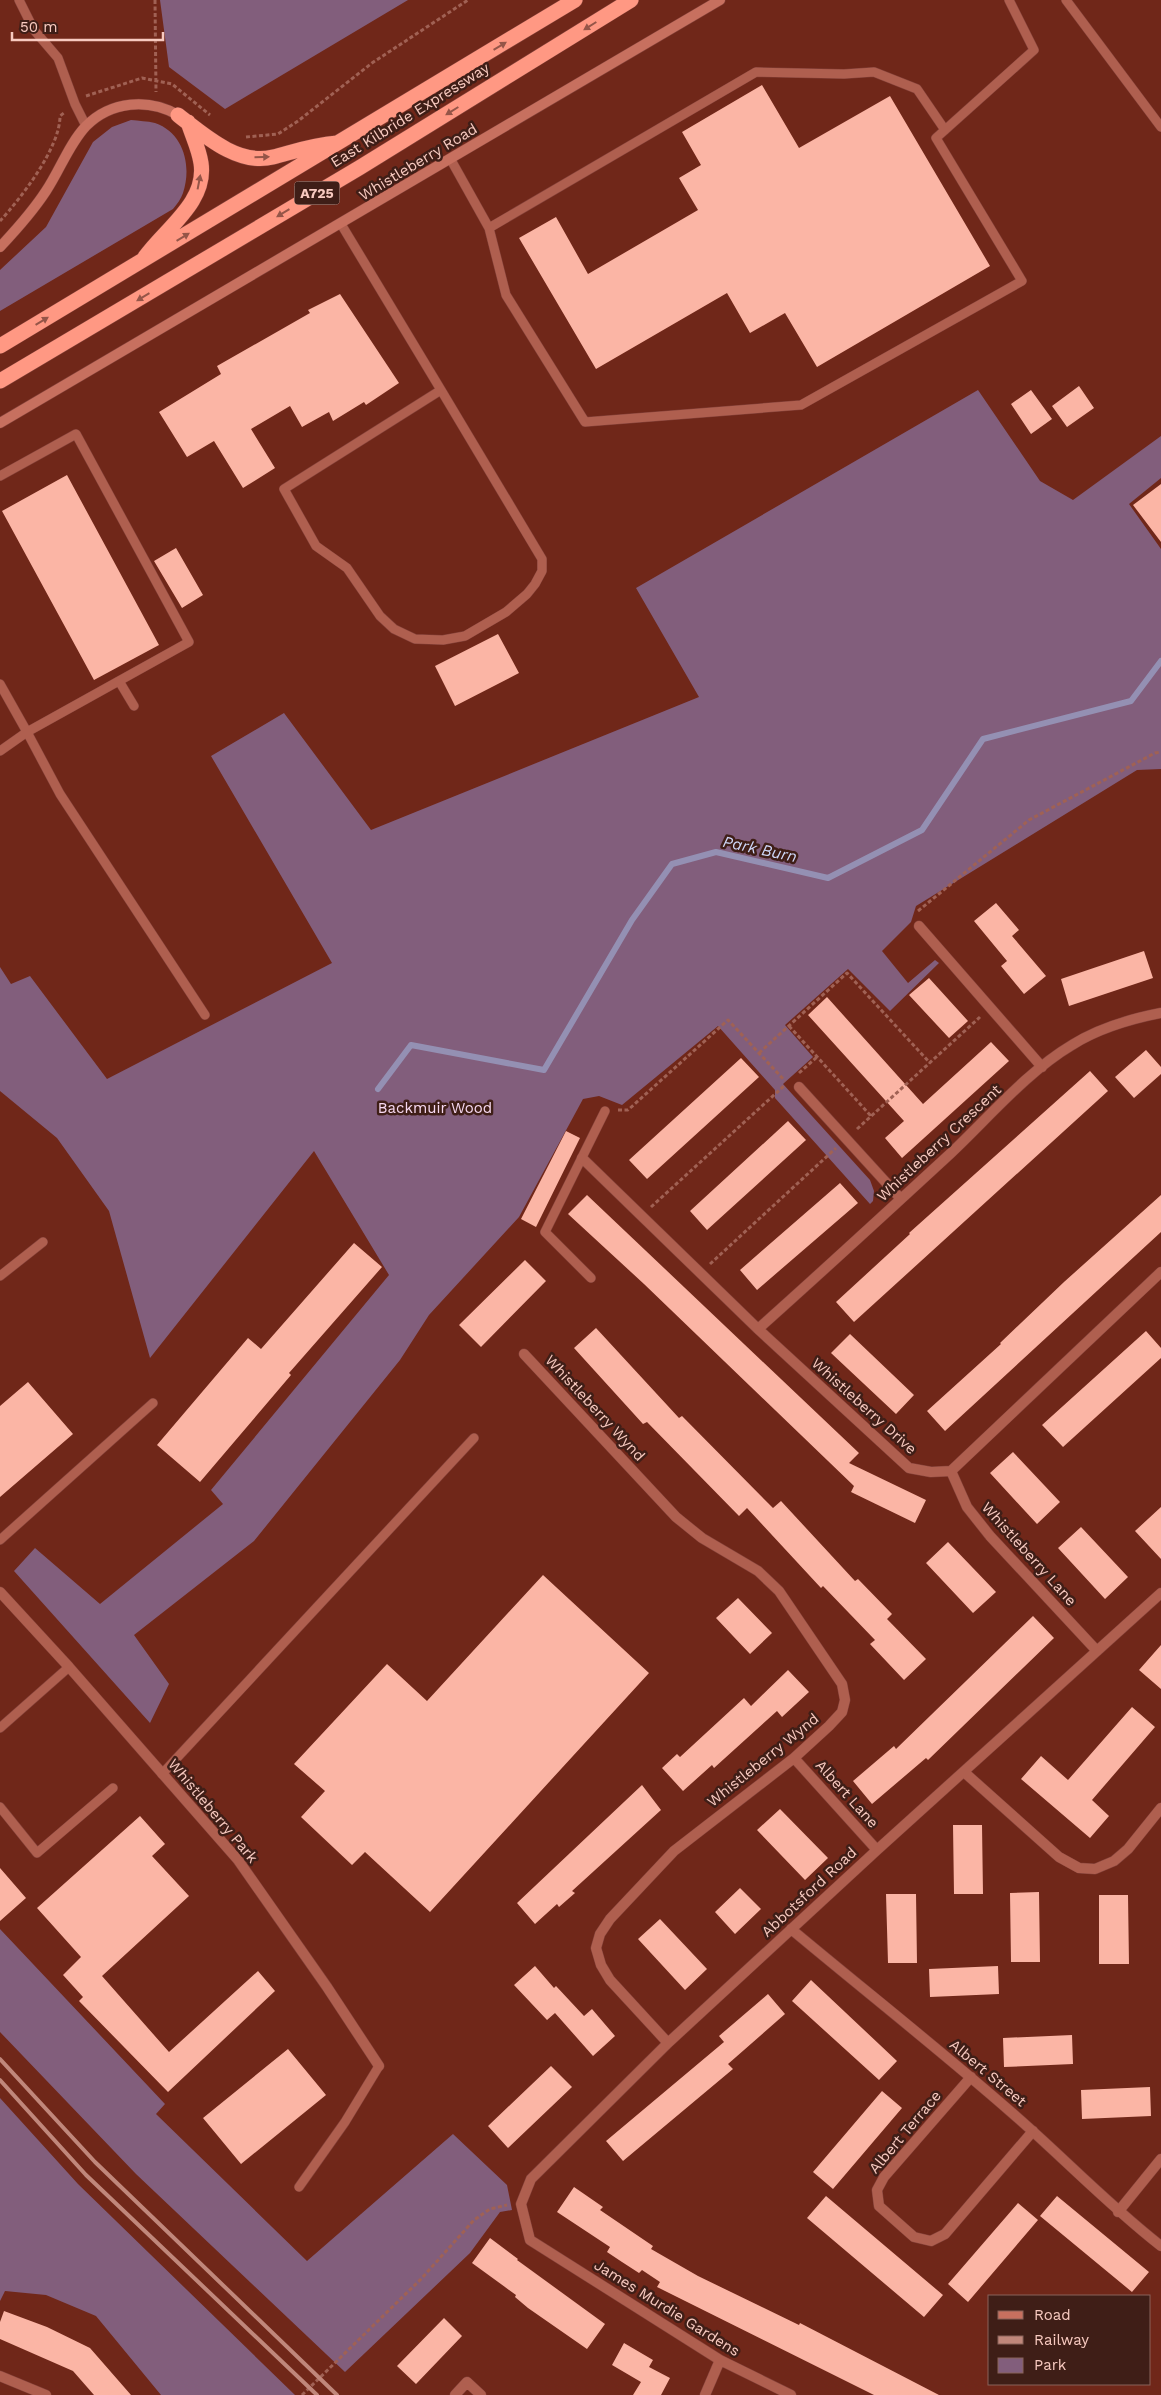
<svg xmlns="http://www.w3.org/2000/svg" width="1161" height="2395" font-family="'Work Sans',sans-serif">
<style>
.green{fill:#825e7c}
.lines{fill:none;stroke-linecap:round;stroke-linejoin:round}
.stream{stroke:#9490b3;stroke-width:6}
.building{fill:#fbb5a5}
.lane-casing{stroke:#84423a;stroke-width:10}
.street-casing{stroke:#84423a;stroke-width:11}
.secondary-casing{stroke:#84423a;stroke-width:11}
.highway-casing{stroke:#84423a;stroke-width:16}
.path{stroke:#a06154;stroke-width:3;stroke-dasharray:4 2.5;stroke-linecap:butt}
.lane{stroke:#af5f4f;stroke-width:9}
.street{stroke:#af5f4f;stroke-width:10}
.secondary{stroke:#c7705f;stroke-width:10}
.highway{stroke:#ff9883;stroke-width:15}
.rail{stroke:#c0877b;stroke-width:4}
.oneway{fill:#955548}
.labels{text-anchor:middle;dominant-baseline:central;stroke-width:5;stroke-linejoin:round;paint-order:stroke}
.shield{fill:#3f1e17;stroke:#c0968d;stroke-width:1}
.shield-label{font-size:14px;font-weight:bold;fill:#f8cac0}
.street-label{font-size:15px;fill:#f8cac0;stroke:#3f1e17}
.park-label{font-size:15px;fill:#f7d9f1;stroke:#3f1e17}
.water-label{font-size:16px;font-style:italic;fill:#cfd8f9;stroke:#3f1e17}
</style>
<rect width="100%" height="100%" fill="#702719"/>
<path class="green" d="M160 0H408L225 109 169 67Z
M131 120C139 121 147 121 155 123 184 133 192 166 183 193 181 199 177 204 173 209L0 311V270L46 227 93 142 112 127Z
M978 390 1040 481 1073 500 1161 436V478L1129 504 1161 549V769L1137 770 916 906 911 922 882 951 908 983 935 960 939 963 890 1011 848 969 785 1025 813 1057 783 1084 870 1180 874 1191 873 1201 870 1204 775 1098V1090L718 1026 622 1105 599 1096 583 1099 519 1217 429 1315 400 1360 254 1541 134 1635 169 1684 150 1723 14 1571 35 1548 100 1604 223 1504 211 1490 389 1275 314 1151 150 1358 109 1211 57 1138 0 1091V967L11 984 30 976 107 1079 332 963 211 756 284 713 371 830 699 697 636 588Z
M0 1929 165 2104 156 2114 307 2261 453 2134 507 2185 512 2210 500 2212 470 2253 345 2372 136 2174 0 2032Z
M0 2098 78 2184 295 2395H161L96 2316 46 2295 5 2291 0 2301Z"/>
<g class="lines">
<path class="stream" d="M378 1089 411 1045 544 1070 632 920 672 864 716 852 828 878 922 830 983 739 1131 701 1161 661"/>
</g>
<path class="building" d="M762 85 799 148 890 96 990 266 817 367 785 313 750 333 727 293 596 369 519 238 556 217 588 274 698 210 679 178 701 165 682 132Z
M340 294 399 383 366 405 364 402 333 421 329 412 302 427 290 406 251 429 275 468 243 488 214 441 187 457 159 412 221 374 217 366 310 313 308 310Z
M1079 386 1094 408 1067 427 1052 406Z
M1031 390 1052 419 1031 434 1011 404Z
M67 475 159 645 94 680 2 511Z
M1161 484V542L1133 505Z
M176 548 203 595 182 608 154 561Z
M498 634 519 673 455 706 435 666Z
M996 903 1019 930 1012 936 1046 976 1024 994 1001 966 1007 961 974 921Z
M1144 951 1153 978 1069 1006 1061 979Z
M929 978 968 1021 949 1038 909 995Z
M827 997 923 1104 991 1042 1009 1061 902 1158 885 1138 904 1121 808 1015Z
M1146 1050 1161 1067V1074L1134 1098 1115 1077Z
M741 1058 759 1077 647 1179 629 1160Z
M1090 1071 1108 1091 854 1322 836 1302 910 1234 909 1233Z
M788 1121 806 1140 707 1230 690 1211Z
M566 1131 580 1138 536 1227 521 1219Z
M840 1183 858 1203 757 1290 740 1270Z
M587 1195 859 1453 849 1463 926 1500 915 1523 851 1492 854 1486 644 1284 568 1214Z
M1161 1195V1232L945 1431 927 1411 1001 1344 1000 1343 1064 1282Z
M354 1243 382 1267 289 1373 291 1375 200 1482 157 1445 248 1338 261 1349Z
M525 1260 546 1281 481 1347 459 1325Z
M596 1328 679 1418 682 1416 773 1508 781 1501 855 1581 858 1579 892 1614 887 1619 926 1659 904 1680 870 1644 875 1640 823 1586 821 1588 747 1508 739 1516 647 1422 643 1424 574 1348Z
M1146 1331 1161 1348V1358L1063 1447 1042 1425Z
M850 1334 914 1395 896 1414 831 1353Z
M28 1382 73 1434 0 1497V1406Z
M1013 1452 1060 1502 1037 1524 990 1473Z
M1161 1507V1559L1135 1531Z
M1081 1527 1128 1577 1105 1599 1058 1548Z
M948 1542 996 1592 973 1613 926 1563Z
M543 1575 649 1673 430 1912 365 1852 352 1865 301 1817 325 1791 294 1764 387 1664 427 1701Z
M738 1598 772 1633 750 1654 716 1618Z
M1033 1616 1054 1638 928 1760 926 1758 872 1804 853 1781 894 1746 896 1749Z
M1161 1645V1689L1139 1670Z
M788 1670 809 1692 782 1717 777 1711 714 1768 712 1765 683 1791 662 1768 677 1754 680 1757 744 1698 751 1706Z
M1132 1707 1155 1727 1092 1800 1109 1816 1090 1838 1021 1779 1041 1756 1068 1780Z
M642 1785 661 1810 572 1891 575 1893 559 1907 557 1904 535 1924 517 1903Z
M780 1809 828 1858 805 1880 757 1830Z
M140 1816 165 1844 152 1856 189 1896 102 1976 169 2052 258 1971 275 1991 168 2092 79 2001 83 1997 63 1975 81 1957 37 1908Z
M953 1825H982L983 1894H954Z
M0 1868 26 1898 0 1921Z
M740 1888 761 1909 735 1934 715 1912Z
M1039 1892 1040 1962H1011L1010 1893Z
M886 1894H916L917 1963H888Z
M1099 1895H1128L1129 1964H1099Z
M660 1919 707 1969 685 1990 638 1939Z
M535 1966 554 1988 556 1986 584 2016 592 2009 615 2036 593 2056 555 2013 547 2020 514 1985Z
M998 1966 999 1994 930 1997 929 1969Z
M811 1980 897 2061 879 2080 792 2001Z
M768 1994 785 2014 728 2064 733 2069 623 2161 606 2141 724 2042 719 2036Z
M1072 2035 1073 2064 1004 2067 1003 2038Z
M288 2049 326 2095 241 2164 203 2118Z
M551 2066 572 2087 508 2148 488 2126Z
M1150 2087 1151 2116 1082 2119 1081 2090Z
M882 2091 902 2108 833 2189 813 2172Z
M574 2187 603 2207 600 2210 653 2246 651 2249 698 2276 799 2325 800 2323 939 2395H874L657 2287 660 2282 642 2270 639 2273 622 2262 607 2252 610 2247 557 2212Z
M826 2196 943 2295 924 2317 807 2218Z
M1057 2196 1149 2272 1132 2292 1040 2216Z
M1018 2203 1038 2220 968 2302 948 2284Z
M490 2238 518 2259 517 2260 605 2324 587 2349 528 2308 515 2297 516 2295 472 2263Z
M4 2311 47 2327 90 2348 131 2395H94L73 2371 0 2339V2322Z
M444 2318 462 2336 416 2384 397 2366Z
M624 2343 653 2360 649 2367 670 2378 661 2395H633L641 2382 612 2365Z"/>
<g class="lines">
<defs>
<path id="lane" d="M19 0 34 30 58 58 75 104 86 126
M1066 0 1161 127
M451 160 489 228 506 295 585 422 801 405 1022 281 936 138 1034 50 1009 0
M341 224 441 390 284 489 316 546 347 568 380 616 394 629 415 639 443 640 465 636 506 612 527 594 535 584 542 571V559L441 390
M489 228 756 72 844 74 874 72 917 89 945 130
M0 476 76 434 189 642 27 732 0 684
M119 681 134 706
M0 751 27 732 60 794 205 1015
M0 1276 43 1242
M591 1278 545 1232 605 1111
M0 1540 153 1403
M0 1728 69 1667
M162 1774 474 1438
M0 1807 37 1853 113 1788
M299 2187 345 2122 379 2066"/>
<path id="street" d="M919 926 1042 1067
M799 1087 901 1199
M582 1158 758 1329 909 1468 931 1472 951 1471 1161 1272
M758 1329C823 1271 887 1212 951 1153 989 1117 1028 1071 1072 1045 1099 1028 1130 1019 1161 1013
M524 1354 676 1517 702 1538 758 1571 779 1591 842 1684 845 1700 842 1712 829 1726 794 1758 674 1851 610 1919 600 1934 596 1948 601 1965 610 1980 668 2043
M951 1471 967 1507 990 1536 1097 1651
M0 1592 69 1667 238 1860 327 1987 379 2066
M794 1758 877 1850
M964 1772 1059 1857 1079 1868 1095 1869 1114 1861 1128 1849 1161 1808
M791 1929C864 1990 939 2049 1011 2112 1062 2156 1107 2204 1161 2246
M971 2077 884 2177 877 2190 879 2206 914 2237 931 2241 945 2234 1033 2131
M1118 2212 1161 2159
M0 2376 46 2395
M455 2395 467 2382 481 2395
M705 2395 720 2360
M791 2395 720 2360 530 2240 521 2204 531 2179 668 2043 877 1850 1161 1593"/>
<path id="secondary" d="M0 247C16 230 33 211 46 191 60 170 69 144 86 126 111 101 148 98 178 115
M0 423 720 0"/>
<path id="highway" d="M178 115C204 135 238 166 273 157 296 151 313 145 337 143
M145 257C166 228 207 202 201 163 199 149 192 135 188 122
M0 346 575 0
M0 381 359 168 631 0"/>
</defs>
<use href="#lane" class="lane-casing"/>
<use href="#street" class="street-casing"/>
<use href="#secondary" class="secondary-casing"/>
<use href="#highway" class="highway-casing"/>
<path class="path" d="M155 0 156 92
M86 96 142 78 172 84 210 115
M246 137 278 134 298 121 372 63 468 0
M0 221C21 198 60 148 60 116L65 112
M918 911 1029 820 1155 753 1161 752
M789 1026 871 1116
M759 1053 847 973 930 1063
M799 1073 817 1057
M618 1110H628L728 1020 785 1081
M857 1129 980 1017
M651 1207 785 1085
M710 1264 836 1148
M302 2395 421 2279 474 2220 490 2209 507 2205"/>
<use href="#lane" class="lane"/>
<use href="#street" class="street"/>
<use href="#secondary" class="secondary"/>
<use href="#highway" class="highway"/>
<path class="rail" d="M0 2059 95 2162 337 2395
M0 2080 86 2175 317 2395"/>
</g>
<defs><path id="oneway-solid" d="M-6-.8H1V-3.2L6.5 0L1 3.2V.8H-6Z" transform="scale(1.25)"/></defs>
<g class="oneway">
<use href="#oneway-solid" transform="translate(590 26) rotate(148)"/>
<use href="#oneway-solid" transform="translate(500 46) rotate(-31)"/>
<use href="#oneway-solid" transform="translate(452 111) rotate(148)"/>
<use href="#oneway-solid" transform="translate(262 157) rotate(-2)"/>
<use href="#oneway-solid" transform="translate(199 182) rotate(-79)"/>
<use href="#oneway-solid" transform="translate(283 213) rotate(149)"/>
<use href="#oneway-solid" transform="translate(183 237) rotate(-31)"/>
<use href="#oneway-solid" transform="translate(143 297) rotate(149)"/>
<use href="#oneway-solid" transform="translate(42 321) rotate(-31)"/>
</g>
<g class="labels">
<rect class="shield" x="294.5" y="181.5" width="45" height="23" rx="4"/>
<g class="shield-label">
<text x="317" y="193">A725</text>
</g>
<g class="street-label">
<text transform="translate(410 115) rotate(-32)">East Kilbride Expressway</text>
<text transform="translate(418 162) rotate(-31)">Whistleberry Road</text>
<text transform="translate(939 1143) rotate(-43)">Whistleberry Crescent</text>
<text transform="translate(864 1406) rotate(42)">Whistleberry Drive</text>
<text transform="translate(595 1408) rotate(47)">Whistleberry Wynd</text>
<text transform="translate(1029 1554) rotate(48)">Whistleberry Lane</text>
<text transform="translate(763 1760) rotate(-39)">Whistleberry Wynd</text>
<text transform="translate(847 1794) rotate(48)">Albert Lane</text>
<text transform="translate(213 1811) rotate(50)">Whistleberry Park</text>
<text transform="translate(809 1892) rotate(-43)">Abbotsford Road</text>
<text transform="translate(988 2073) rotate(40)">Albert Street</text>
<text transform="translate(905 2132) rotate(-50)">Albert Terrace</text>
<text transform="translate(667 2308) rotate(32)">James Murdie Gardens</text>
</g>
<g class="park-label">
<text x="435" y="1108">Backmuir Wood</text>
</g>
<g class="water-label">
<text transform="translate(760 849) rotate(12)">Park Burn</text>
</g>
</g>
<rect x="988" y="2295" width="162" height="90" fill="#3f1e17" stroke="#89635b"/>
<rect x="998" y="2311" width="25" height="8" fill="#c7705f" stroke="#89635b"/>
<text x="1034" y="2320" font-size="15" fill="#f8cac0">Road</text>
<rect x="998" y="2336" width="25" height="8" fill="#c0877b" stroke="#89635b"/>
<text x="1034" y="2345" font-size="15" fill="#f8cac0">Railway</text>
<rect x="998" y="2358" width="25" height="15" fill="#825e7c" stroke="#89635b"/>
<text x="1034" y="2370" font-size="15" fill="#f8cac0">Park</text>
<path d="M12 32v8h151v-8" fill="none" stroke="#f8cac0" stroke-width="2.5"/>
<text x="20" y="32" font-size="15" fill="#f8cac0" stroke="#3f1e17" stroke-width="4" paint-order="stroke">50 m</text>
</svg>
